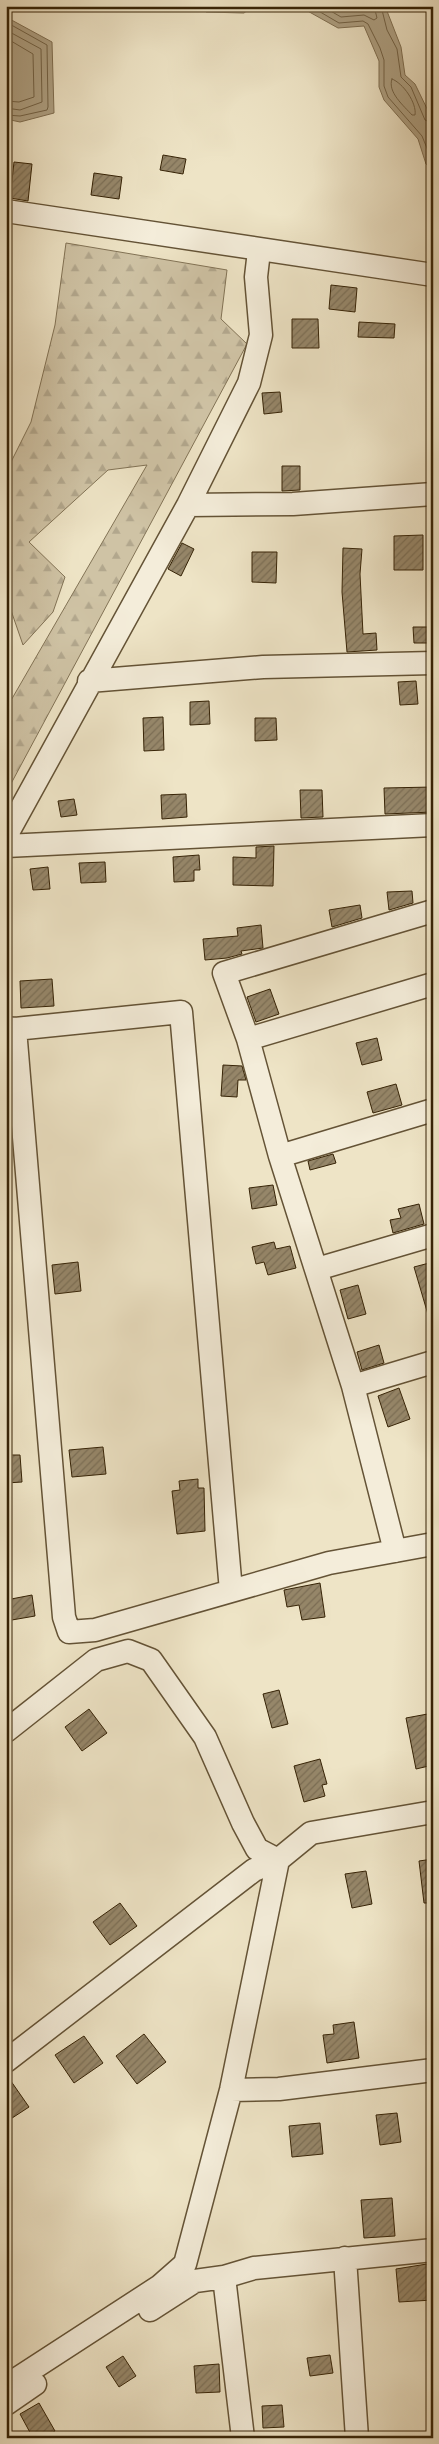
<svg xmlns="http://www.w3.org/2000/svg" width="439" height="2444" font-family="'Gentium Book Plus',serif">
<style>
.forest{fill:url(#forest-firs);stroke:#827356}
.water{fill:#afa285;stroke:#7f6f52}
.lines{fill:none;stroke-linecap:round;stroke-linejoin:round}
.shore{stroke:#726246;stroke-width:1}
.building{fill:url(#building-hatch);stroke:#362306}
.minor-casing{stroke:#645336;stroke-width:25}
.minor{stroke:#f4edda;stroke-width:22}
</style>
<defs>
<pattern id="forest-firs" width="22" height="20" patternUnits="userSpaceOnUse" patternTransform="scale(1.25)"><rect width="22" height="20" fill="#cfc3a5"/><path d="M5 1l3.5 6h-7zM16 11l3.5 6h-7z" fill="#b2a78d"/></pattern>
<pattern id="building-hatch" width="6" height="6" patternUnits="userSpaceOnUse" patternTransform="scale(1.25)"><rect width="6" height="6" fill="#96876a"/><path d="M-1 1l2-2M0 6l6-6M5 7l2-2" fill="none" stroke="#7b6e55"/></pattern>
</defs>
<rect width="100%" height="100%" fill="#eee4c6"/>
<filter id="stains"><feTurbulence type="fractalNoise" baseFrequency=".004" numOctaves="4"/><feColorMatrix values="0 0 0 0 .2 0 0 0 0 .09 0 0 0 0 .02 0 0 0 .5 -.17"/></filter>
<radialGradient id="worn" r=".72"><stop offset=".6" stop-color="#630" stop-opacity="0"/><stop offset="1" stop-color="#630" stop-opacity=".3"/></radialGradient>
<path class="forest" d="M66 243 227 270 221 319 247 344 6 793V709L147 465 108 470 29 542 65 577 53 612 23 645 6 596V472L31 422 55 325Z"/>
<path class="water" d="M203 6H253L244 13 206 12Z
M271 6H385L401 47 405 75 415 84 433 121V170L426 164 418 139 384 100 379 87V61L364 26 338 28 304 9C292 12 283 13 271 6Z
M6 17 52 42 54 113 20 122 6 119Z"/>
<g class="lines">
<path class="shore" d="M310 6 339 23 363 21 368 24 380 48 384 60V86L388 97 422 136 433 163
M322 6 341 17 364 15 374 20 377 18 374 6
M381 6 387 30 397 49 401 77 411 87 425 120 433 123
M6 22 47 45 48 107 47 110 20 116 6 115
M6 30 41 49 42 102 20 110 6 108
M6 38 33 54 34 97 19 102 6 101
M392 79C403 83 417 103 415 115H412C404 106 387 92 392 79Z"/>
</g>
<path class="building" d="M163 155 186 159 183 174 160 170Z
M14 162 32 164 28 201 10 198Z
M94 173 122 177 119 199 91 195Z
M331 285 357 288 355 312 329 309Z
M292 319H318L319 348H292Z
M359 322 395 324 394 338 358 337Z
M280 392 282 412 264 414 262 393Z
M282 466H300V490L282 491Z
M423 535V570H394V536Z
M182 543 194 549 181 576 168 569Z
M343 548 362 549 360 574 363 634 376 633 377 650 347 652 342 592Z
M252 552H277L276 583 252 582Z
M413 627H433V643H414Z
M416 681 418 704 400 705 398 682Z
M209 701 210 724 190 725V702Z
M163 717 164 750 144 751 143 718Z
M255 718H276L277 740 255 741Z
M433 787V812L385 814 384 788Z
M300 790H322L323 817 301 818Z
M186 794 187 817 162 819 161 795Z
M74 799 77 815 61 817 58 801Z
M274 846 273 886 233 885V857L256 858V847Z
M199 855 200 870H194V881L174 882 173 857Z
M105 862 106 882 81 883 79 863Z
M48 867 50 889 33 890 30 869Z
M412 891 413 903 389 910 387 892Z
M360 905 362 918 332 927 329 910Z
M261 925 263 948 241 951 242 954 227 958 205 960 203 939 238 936 237 928Z
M52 979 54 1006 21 1008 20 981Z
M270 989 279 1014 256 1022 247 997Z
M377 1038 382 1060 362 1065 356 1043Z
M223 1065 242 1066 246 1080H238L237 1097 221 1096Z
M396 1084 402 1105 373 1113 367 1092Z
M333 1154 336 1163 310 1170 308 1161Z
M273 1185 277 1205 252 1209 249 1188Z
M419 1204 424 1224 393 1233 390 1220 401 1218 398 1209Z
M274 1242 276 1249 290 1246 296 1268 268 1275 264 1262 256 1264 252 1247Z
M78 1262 81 1291 55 1294 52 1265Z
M433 1262V1318H429L414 1267Z
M358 1285 366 1314 348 1319 340 1290Z
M379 1345 384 1363 362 1370 357 1352Z
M399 1388 410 1419 388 1427 378 1396Z
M103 1447 106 1474 72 1477 69 1450Z
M6 1455H20L22 1482 6 1483Z
M198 1479V1488H204L205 1531 177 1534 172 1491 180 1490 179 1481Z
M320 1583 325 1617 302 1620 299 1605 287 1607 284 1590Z
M32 1595 35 1616 6 1621V1600Z
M279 1690 288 1724 272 1728 263 1694Z
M89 1709 107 1733 82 1751 65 1727Z
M433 1713V1765L416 1769 406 1718Z
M320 1759 327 1784 322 1785 325 1796 304 1802 294 1766Z
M433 1859V1903H424L419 1861Z
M366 1871 372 1904 352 1908 345 1874Z
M120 1903 137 1926 110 1945 93 1922Z
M354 2022 359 2058 327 2063 323 2035 334 2034 333 2025Z
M144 2034 166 2062 137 2084 116 2056Z
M84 2036 103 2063 74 2083 55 2055Z
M6 2074 29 2107 6 2122Z
M397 2113 401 2142 380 2145 376 2115Z
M320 2123 323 2154 292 2157 289 2126Z
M392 2198 395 2236 364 2238 361 2200Z
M433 2263V2300L399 2302 396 2269Z
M330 2355 333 2373 310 2376 307 2358Z
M123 2356 136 2376 119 2387 106 2367Z
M219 2364 220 2392 196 2393 194 2366Z
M39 2403 55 2431 44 2438H33L20 2414Z
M282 2405 284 2427 263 2428 262 2406Z"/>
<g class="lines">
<defs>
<path id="minor" d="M6 211 433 275
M188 505 293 504 433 494
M89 681 263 667 433 663
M6 836 188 505 249 383 261 335 256 277 259 251
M6 846 433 825
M6 1028 15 1029 181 1012 231 1591
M15 1029 64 1617 69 1632 95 1630 329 1563 433 1544
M248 1039 433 984
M280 1156 433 1110
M317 1269 433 1235
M353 1386 433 1362
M395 1551 353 1386 280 1156 248 1039 224 973 433 911
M6 1731 96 1660 128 1651 151 1660 205 1737 243 1823 257 1849 278 1860 231 2090 185 2264 160 2286 6 2386
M6 2061 254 1870 278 1860 311 1833 433 1812
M231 2090 279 2089 433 2070
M345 2258 357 2438
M224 2277 243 2438
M150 2310 195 2281 224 2277 254 2268 433 2250
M6 2404 35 2384"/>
</defs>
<use href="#minor" class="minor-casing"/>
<use href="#minor" class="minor"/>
</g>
<rect width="439" height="2444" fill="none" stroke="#eee4c6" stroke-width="25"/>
<rect x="8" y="8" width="424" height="2429" fill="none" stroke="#362306" stroke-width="2.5"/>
<rect x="12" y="12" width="414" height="2419" fill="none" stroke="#362306"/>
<rect width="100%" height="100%" filter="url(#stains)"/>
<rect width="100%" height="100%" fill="url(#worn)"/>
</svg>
